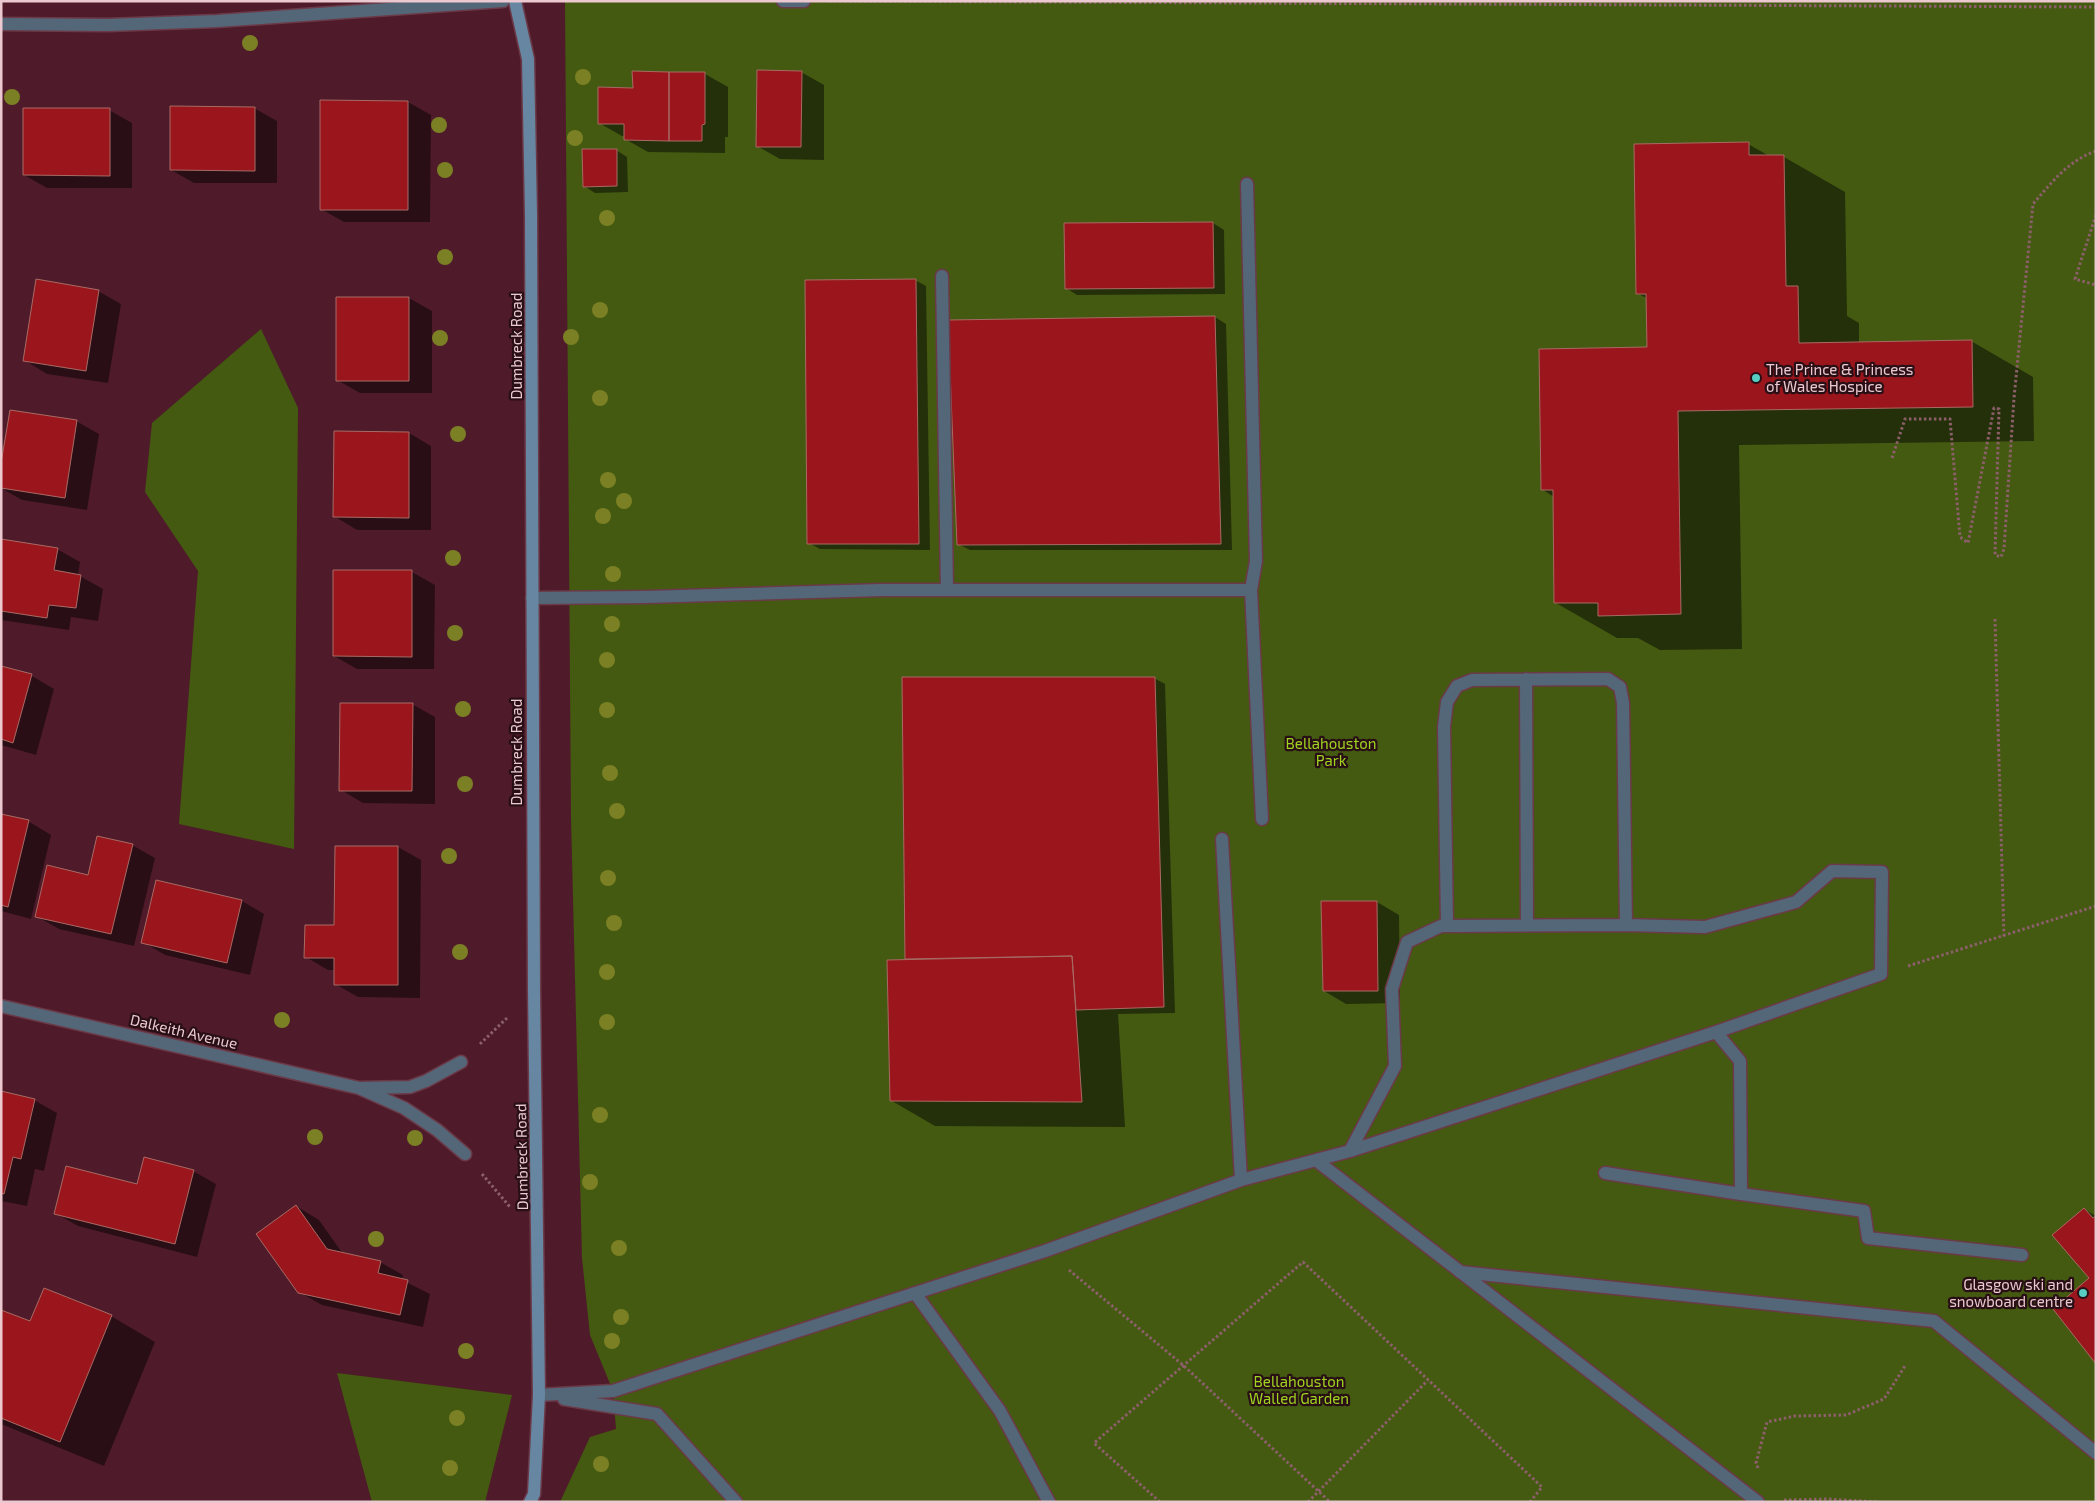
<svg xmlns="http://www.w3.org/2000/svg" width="2097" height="1503" font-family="'Exo 2',sans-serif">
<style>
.green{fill:#445a11}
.shadow{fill:#0007}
.building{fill:#9a161c;stroke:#a86a64}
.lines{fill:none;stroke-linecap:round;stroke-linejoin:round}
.service-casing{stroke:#6b3a48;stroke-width:15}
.minor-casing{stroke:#6b3a48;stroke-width:15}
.tertiary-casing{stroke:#6b3a48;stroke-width:15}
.secondary-casing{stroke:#6b3a48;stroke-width:15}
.path{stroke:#8c5f6b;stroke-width:3;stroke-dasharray:2.5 2.5;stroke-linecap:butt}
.service{stroke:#546778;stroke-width:12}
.minor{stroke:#546778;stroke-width:12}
.tertiary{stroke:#546778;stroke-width:12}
.secondary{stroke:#6786a1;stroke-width:12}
.tree{fill:#7c8025}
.poi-dot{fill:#57cec1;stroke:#270f15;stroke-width:2}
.labels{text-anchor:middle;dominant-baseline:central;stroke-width:4.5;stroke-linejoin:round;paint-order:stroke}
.street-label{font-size:15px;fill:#ecc9d0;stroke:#270f15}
.poi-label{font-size:15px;fill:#ecc9d0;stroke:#270f15;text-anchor:start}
.park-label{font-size:15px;fill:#a1d321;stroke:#270f15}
</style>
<rect width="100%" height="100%" fill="#4f1b2a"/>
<path class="green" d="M565 1H2096V1502H560L590 1437 616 1429 613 1391 590 1335 582 1258 571 817Z
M261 329 298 408 294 849 179 824 198 571 145 492 152 423Z
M337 1373 512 1395 485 1502H372Z"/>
<path class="shadow" d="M801 72 824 85V160L780 159 757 146Z
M634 73 705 74 728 87V137H725V153L648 152 625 139V136H622L599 123 634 89Z
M408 102 431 115 430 222H344L321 209Z
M254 108 277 121V183H194L171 170Z
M109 110 132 123V188H47L24 175Z
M1748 144 1771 157H1784L1845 192 1847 316 1859 323V343L1971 341 2033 377 2034 441 1739 445 1742 649 1660 650 1638 638H1617L1556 603 1554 497 1543 490 1648 348V299L1637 293Z
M616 150 627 157 628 192 595 193 584 186Z
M1213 223 1224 230 1225 294 1077 295 1066 288 1065 224Z
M915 280 926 286 930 550 820 549 809 543Z
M98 291 121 304 108 383 47 374 24 360Z
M409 298 432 311V393H360L337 380Z
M1215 317 1226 324 1232 550H970L958 544Z
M76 421 99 434 87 510 22 500 1 488V472Z
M409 433 431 446V530H357L334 516Z
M1 540 57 549 80 562 78 575 103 589 98 621 71 617 69 630 1 620Z
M412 572 435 585 434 669H357L334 656Z
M1 667 32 676 54 689 36 755 1 745Z
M1154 678 1165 684 1175 1013 1118 1014 1125 1127 935 1126 892 1101 910 961 907 958Z
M412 704 435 717V804L363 803 341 790Z
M1 815 28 821 51 835 31 919 1 911Z
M132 845 155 858 134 946 59 929 36 916Z
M398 847 421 860 420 998 358 997 335 984 336 970H328L306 957 336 927Z
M157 881 242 901 264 914 250 975 165 955 143 942Z
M1377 902 1399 915 1400 1003 1346 1004 1324 991Z
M1 1092 34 1100 57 1113 44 1171 35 1169 27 1206 1 1201Z
M193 1171 216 1184 197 1257 78 1226 55 1213 137 1186Z
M296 1206 319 1220 343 1254 380 1262 403 1275 402 1280 430 1294 423 1327 322 1305 299 1292Z
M2084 1209 2096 1216V1362Z
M1 1311 31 1323 111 1316 155 1342 104 1466 1 1424Z"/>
<path class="building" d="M757 70 802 71 801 147H756Z
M632 71 669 72V141L624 140V124H598V87L633 88Z
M669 72H705V124L702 125V141H669Z
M320 100 408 101V210H320Z
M170 106 255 107V171L170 170Z
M23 108H110V176L23 175Z
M1749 142V155H1784L1786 286H1798L1799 343 1972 340 1973 407 1678 411 1681 614 1598 616V603H1554L1553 490H1541L1539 349 1647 347 1646 294H1636L1634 144Z
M582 149H617V186L583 187Z
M1213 222 1214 288 1065 289 1064 223Z
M36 279 99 290 86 371 23 361Z
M916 279 919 544H807L805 280Z
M336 297H409V381H336Z
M1215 316 1221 544 957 545 948 320Z
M10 410 77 420 65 498 1 488V463Z
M334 431 409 432V518L333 517Z
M1 539 58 548 54 570 81 575 76 608 49 605 47 618 1 611Z
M333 570H412V657L333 656Z
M1 666 32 674 13 743 1 739Z
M902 677H1155L1164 1007 1076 1010 1072 956 905 959Z
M340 703H413L412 791H339Z
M1 814 29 820 8 907 1 905Z
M97 836 133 844 111 934 35 917 47 865 88 875Z
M335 846H398V985H334V958H304L305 925H334Z
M156 880 242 900 227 963 141 943Z
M1321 901H1377L1378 991H1323Z
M1072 956 1082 1102 890 1101 887 960Z
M1 1091 35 1099 21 1159 13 1157 4 1194 1 1193Z
M144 1157 194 1170 175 1244 54 1214 66 1166 137 1184Z
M296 1205 327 1249 381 1261 378 1273 408 1280 400 1315 298 1293 256 1234Z
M2084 1208 2093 1218 2096 1216V1364L2053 1309 2089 1278 2052 1235Z
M44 1288 112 1315 60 1442 1 1418V1310L30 1321Z"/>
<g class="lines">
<defs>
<path id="service" d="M783 1H804
M1247 184 1256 561 1251 590
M942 276 947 590
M532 598 646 597 881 590H1251L1262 819
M1526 679 1527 925
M1222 839 1241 1180
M1447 926 1444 727 1447 702 1457 686 1472 680 1608 679 1620 687 1623 703 1626 925
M1317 1161 1758 1502
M1605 1173 1741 1194 1740 1061 1716 1032
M1741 1194 1864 1211 1868 1238 2022 1255
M1460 1272 1934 1321 2096 1453
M915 1293 1000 1411 1049 1502
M539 1395 613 1391 1045 1251 1241 1180 1350 1151 1716 1032 1881 974 1882 872 1832 871 1796 902 1705 927 1626 925 1447 926H1441L1407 942 1392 989 1395 1066 1350 1151
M564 1399 657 1414 736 1502"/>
<path id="minor" d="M1 1006 359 1088
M461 1062 426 1081 410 1087 359 1088 404 1108 437 1130 465 1154"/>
<path id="tertiary" d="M1 24 108 25 217 21 503 1"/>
<path id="secondary" d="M515 1 528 59 531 215 534 990 539 1395 534 1494 530 1502"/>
</defs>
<use href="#service" class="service-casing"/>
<use href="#minor" class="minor-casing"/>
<use href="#tertiary" class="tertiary-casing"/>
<use href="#secondary" class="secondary-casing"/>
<path class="path" d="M829 1 2096 7
M2096 215 2075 279 2096 285
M1892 458 1905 419H1950L1960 537 1968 543 1994 408 1999 409 1995 555 2001 557 2004 549 2014 398 2033 204C2051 183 2069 160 2096 151
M1995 619 2004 937
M1908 966 2096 906
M480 1044 508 1017
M482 1174 510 1207
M1069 1270 1183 1365 1330 1502
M1758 1468 1756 1463 1767 1422 1795 1416 1846 1415 1884 1399 1905 1366
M1784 1500 1827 1499 1879 1502
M1160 1502 1094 1443 1303 1262 1542 1487 1530 1502
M1308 1502 1428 1380"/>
<use href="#service" class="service"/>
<use href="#minor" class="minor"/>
<use href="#tertiary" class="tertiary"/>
<use href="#secondary" class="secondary"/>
</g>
<g class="tree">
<circle cx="250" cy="43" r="8"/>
<circle cx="583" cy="77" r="8"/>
<circle cx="12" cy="97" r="8"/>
<circle cx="439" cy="125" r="8"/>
<circle cx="575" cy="138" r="8"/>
<circle cx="445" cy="170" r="8"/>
<circle cx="607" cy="218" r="8"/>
<circle cx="445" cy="257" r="8"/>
<circle cx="600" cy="310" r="8"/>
<circle cx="571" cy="337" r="8"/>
<circle cx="440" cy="338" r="8"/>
<circle cx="600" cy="398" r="8"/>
<circle cx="458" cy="434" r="8"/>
<circle cx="608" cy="480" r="8"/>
<circle cx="624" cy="501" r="8"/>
<circle cx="603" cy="516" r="8"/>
<circle cx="453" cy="558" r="8"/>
<circle cx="613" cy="574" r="8"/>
<circle cx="612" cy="624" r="8"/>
<circle cx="455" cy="633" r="8"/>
<circle cx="607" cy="660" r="8"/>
<circle cx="463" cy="709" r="8"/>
<circle cx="607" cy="710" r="8"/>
<circle cx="610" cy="773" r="8"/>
<circle cx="465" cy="784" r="8"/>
<circle cx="617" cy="811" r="8"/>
<circle cx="449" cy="856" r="8"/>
<circle cx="608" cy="878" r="8"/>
<circle cx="614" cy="923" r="8"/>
<circle cx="460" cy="952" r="8"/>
<circle cx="607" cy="972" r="8"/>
<circle cx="282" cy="1020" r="8"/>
<circle cx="607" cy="1022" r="8"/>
<circle cx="600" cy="1115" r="8"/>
<circle cx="315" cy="1137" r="8"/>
<circle cx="415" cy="1138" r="8"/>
<circle cx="590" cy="1182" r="8"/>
<circle cx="376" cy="1239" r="8"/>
<circle cx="619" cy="1248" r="8"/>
<circle cx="621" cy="1317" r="8"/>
<circle cx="612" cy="1341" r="8"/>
<circle cx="466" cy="1351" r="8"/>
<circle cx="457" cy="1418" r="8"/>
<circle cx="601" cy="1464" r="8"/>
<circle cx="450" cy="1468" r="8"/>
</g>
<g class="poi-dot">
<circle cx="1756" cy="378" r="5"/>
<circle cx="2083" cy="1293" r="5"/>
</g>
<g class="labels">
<g class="street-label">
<text transform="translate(516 346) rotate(-90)">Dumbreck Road</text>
<text transform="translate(516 752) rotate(-90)">Dumbreck Road</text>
<text transform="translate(184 1031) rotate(13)">Dalkeith Avenue</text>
<text transform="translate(521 1157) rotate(-91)">Dumbreck Road</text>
</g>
<g class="poi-label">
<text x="1766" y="369">The Prince &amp; Princess<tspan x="1766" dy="17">of Wales Hospice</tspan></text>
<text x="2073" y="1284" text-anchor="end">Glasgow ski and<tspan x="2073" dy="17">snowboard centre</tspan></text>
</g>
<g class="park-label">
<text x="1331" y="743">Bellahouston<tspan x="1331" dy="17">Park</tspan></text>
<text x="1299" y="1381">Bellahouston<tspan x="1299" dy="17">Walled Garden</tspan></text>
</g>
</g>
<rect width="2097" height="1503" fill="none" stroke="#ecc9d0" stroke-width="5"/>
</svg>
